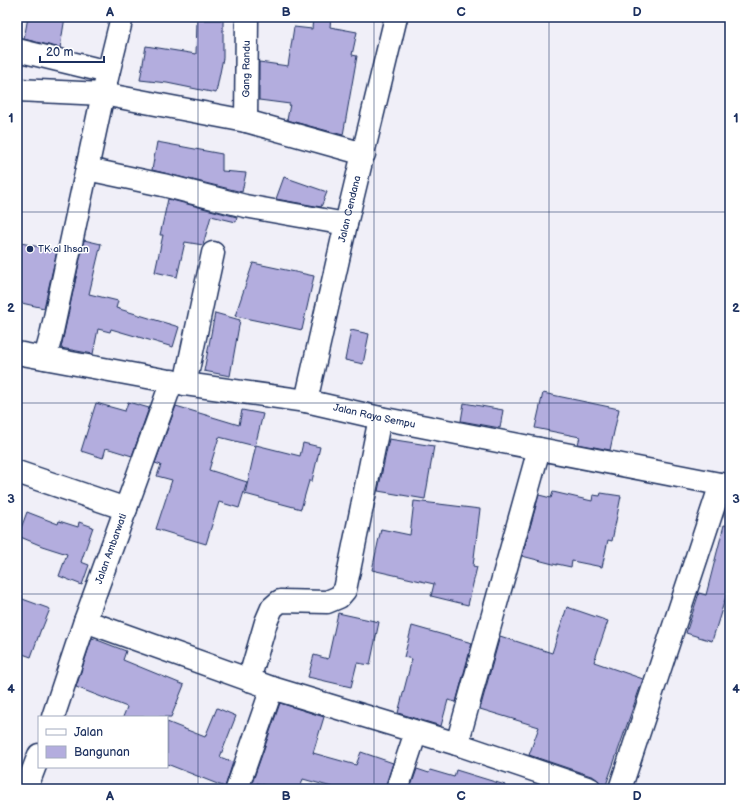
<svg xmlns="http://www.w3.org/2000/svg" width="747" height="806" font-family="'Balsamiq Sans',sans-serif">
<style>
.building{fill:#b3adde;stroke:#1b2f5e}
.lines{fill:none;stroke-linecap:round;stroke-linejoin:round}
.street-casing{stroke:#1b2f5e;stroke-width:25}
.street{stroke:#fff;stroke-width:22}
.grid{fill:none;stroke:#1b2f5e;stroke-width:1;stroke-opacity:0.55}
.poi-dot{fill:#1b2f5e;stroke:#fff;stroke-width:1.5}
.labels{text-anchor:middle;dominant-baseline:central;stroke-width:3;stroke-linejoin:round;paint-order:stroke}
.street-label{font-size:10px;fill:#1b2f5e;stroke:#fff}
.poi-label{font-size:10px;fill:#1b2f5e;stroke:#fff;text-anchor:start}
.neatline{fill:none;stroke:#1b2f5e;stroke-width:1.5}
.grid-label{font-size:13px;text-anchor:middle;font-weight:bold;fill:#1b2f5e}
</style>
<rect width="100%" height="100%" fill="#f0eff8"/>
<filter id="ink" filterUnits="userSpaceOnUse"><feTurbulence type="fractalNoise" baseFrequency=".025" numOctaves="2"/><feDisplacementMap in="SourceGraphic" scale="8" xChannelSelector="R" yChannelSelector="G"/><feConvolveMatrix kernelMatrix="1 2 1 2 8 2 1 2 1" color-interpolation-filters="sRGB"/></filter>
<g filter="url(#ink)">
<path class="building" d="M28 17H65L60 48 24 39Z
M313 17H331L330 27 357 32 352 55 357 56 343 135 287 120 290 104 259 100V62L288 66 294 27 312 29Z
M197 20H223V58L216 93 167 83 140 80 146 46 196 54Z
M157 142 222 154V171L246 173 242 192 152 170Z
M284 177 327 192 321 207 276 199Z
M168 199 237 217 236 222 211 216 203 245 185 242 177 277 155 272 163 235H160Z
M84 240 101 244 89 294 118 301 116 308 179 327 173 347 111 329 110 332 98 329 93 354 61 348Z
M17 242 57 251 44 308 17 302Z
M253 263 314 276 302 330 235 316Z
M215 313 240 320 230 376 204 371Z
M351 330 369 334 363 364 345 360Z
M543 393 619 409 610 450 578 444 580 437 535 428Z
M128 402 149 408 132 456 106 448 103 458 81 451 96 403 125 411Z
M464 403 503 410 500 428 461 421Z
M176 406 239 425 242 410 263 414 255 446 219 437 209 470 247 482 239 508 219 502 206 544 156 529 172 480 157 476 161 465 155 463Z
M389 439 434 446 425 499 378 491Z
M303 443 320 447 312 481H309L301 509 245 494 256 445 300 456Z
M553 492 592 501 593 495 600 496 601 493 621 496 612 541 608 540 602 567 572 561 571 567 557 564V565L522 556 539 495 551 498Z
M414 501 480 509 473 566 477 567 468 605 431 596 434 584 372 570 381 529 410 535Z
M27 512 58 524 59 521 78 527 79 522 93 527 81 562 89 565 82 585 59 576 67 554 42 546 18 536Z
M724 525 730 526V597L726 596 712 641 686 633 699 593 706 595Z
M17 597 50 609 42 629H41L31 657 17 652Z
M567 607 608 621 594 662 643 679 606 785 601 783 594 777 529 755 539 727 480 709 500 636 552 653Z
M338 613 379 622 370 665 357 663 351 687 308 677 314 655 328 659Z
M412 626 472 643 456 702 448 700 441 726 398 713 412 659 404 657Z
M92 638 126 651 123 660 184 685 171 717H123L127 707 76 687Z
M280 703 324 717 313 753 356 765 361 752 393 763 385 789H339L303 779 300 789H278L257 783 255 789H250Z
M217 708 236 716 220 757 233 762 225 787 167 764V722L205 737Z
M417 769 429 773 430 770 454 777 456 770 505 785 504 789H410Z"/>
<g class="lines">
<defs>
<g id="street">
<path d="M17 50 108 72"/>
<path d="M17 90 103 94 246 121 364 154"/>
<path id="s1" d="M246 121 247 17"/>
<path d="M87 169 163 185 245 206 346 224"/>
<path id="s2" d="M17 353 185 384 306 401 380 418 730 486"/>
<path d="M45 358 51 336 103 94 122 17"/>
<path d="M185 384 213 253"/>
<path id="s3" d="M306 401 346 224 396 17"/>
<path d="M17 472 126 509"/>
<path d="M85 621 272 688 457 744 590 789"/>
<path d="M249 680 266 622 272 608 280 601 327 602 339 597 345 590 380 418"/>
<path id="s4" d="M53 717 85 621 172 381"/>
<path d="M457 744 539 449"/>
<path d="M26 789 39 755"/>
<path d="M237 789 272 688"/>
<path d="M397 789 416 732"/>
<path d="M620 789 721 484"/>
</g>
</defs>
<use href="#street" class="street-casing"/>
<use href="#street" class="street"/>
</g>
</g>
<path class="grid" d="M198 17V789M374 17V789M549 17V789M17 212H730M17 403H730M17 594H730"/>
<circle class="poi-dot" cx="30" cy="249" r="4"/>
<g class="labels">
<g class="street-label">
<text stroke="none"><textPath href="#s1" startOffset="52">Gang Randu</textPath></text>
<text stroke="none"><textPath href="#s3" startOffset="197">Jalan Cendana</textPath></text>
<text stroke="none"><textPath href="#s2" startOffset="363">Jalan Raya Sempu</textPath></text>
<text stroke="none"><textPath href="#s4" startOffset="178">Jalan Ambarwati</textPath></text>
</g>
<g class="poi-label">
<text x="38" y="249">TK al Ihsan</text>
</g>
</g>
<rect width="747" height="806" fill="none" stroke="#fff" stroke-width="44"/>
<rect x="38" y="716" width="130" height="52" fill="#ffffff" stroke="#a4acbf"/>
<rect x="46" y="729" width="20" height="6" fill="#ffffff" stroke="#a4acbf"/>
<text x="74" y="736" font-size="12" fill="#1b2f5e">Jalan</text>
<rect x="46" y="746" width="20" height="12" fill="#b3adde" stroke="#a4acbf"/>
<text x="74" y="756" font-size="12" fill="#1b2f5e">Bangunan</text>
<path d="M40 56v6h64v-6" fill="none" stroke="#1b2f5e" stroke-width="2"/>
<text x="46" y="56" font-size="12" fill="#1b2f5e" stroke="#ffffff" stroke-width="3" paint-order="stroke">20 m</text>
<rect x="22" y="22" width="703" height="762" class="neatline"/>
<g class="grid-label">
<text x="110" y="16">A</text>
<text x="286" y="16">B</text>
<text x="461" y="16">C</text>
<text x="637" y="16">D</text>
<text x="11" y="122">1</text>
<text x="736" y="122">1</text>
<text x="11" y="312">2</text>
<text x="736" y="312">2</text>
<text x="11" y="503">3</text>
<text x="736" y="503">3</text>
<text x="11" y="693">4</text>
<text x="736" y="693">4</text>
<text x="110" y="800">A</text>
<text x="286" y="800">B</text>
<text x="461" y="800">C</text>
<text x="637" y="800">D</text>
</g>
</svg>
